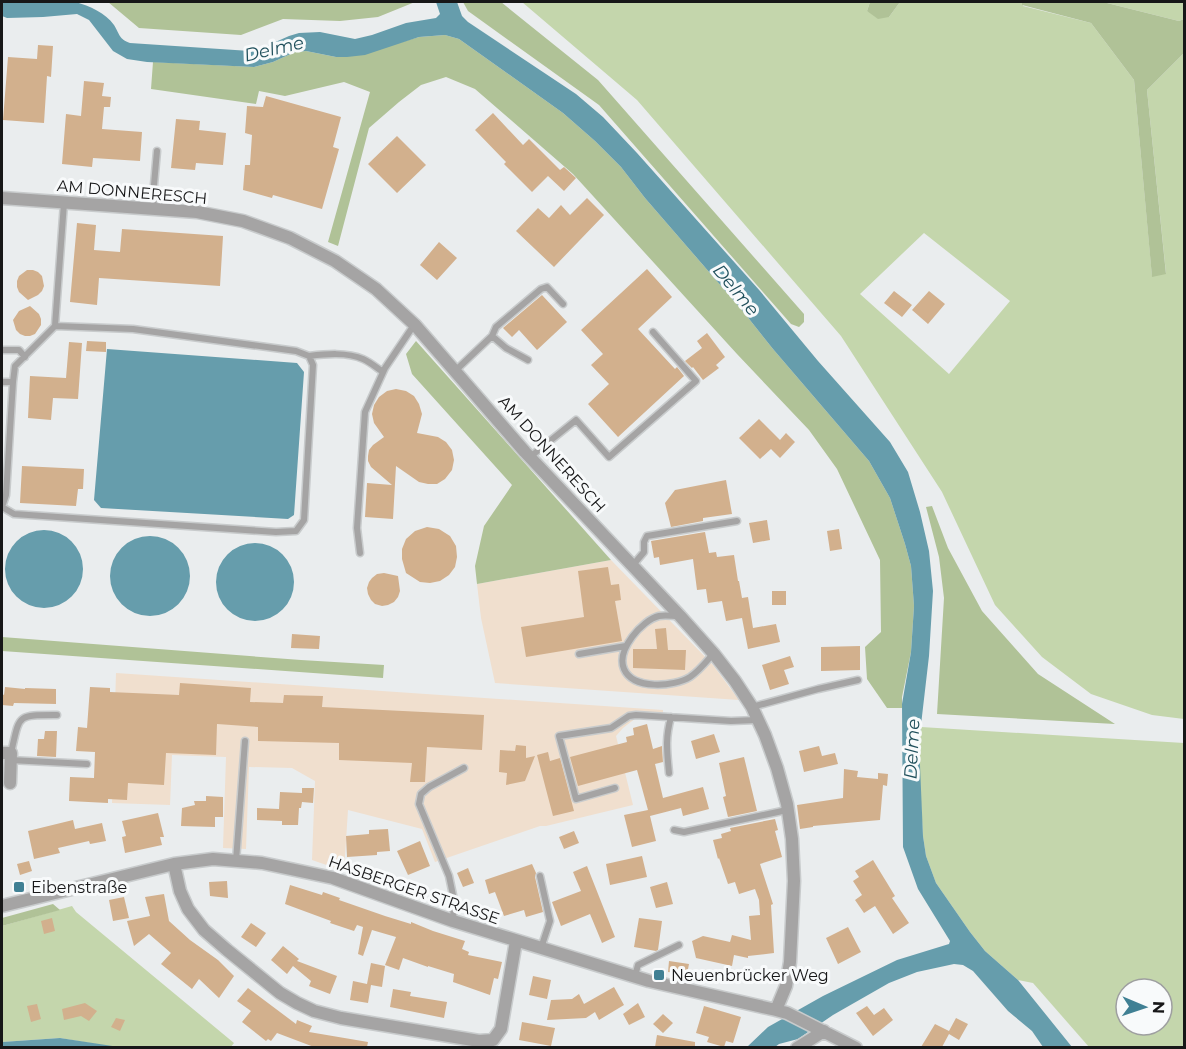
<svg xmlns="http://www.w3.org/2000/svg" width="1186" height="1049" font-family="Montserrat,sans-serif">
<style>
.commercial{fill:#f0dfce}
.green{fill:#c4d6ac;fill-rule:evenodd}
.forest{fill:#b0c297}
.water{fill:#669dac}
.building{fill:#d2b08d}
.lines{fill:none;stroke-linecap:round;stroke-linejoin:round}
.lane-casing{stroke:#c8cbcc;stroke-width:9}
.street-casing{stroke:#c8cbcc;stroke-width:15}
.lane{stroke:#a5a4a4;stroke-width:6}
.street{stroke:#a5a4a4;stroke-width:12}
.poi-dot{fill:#408094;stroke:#f8fafb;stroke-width:2}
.labels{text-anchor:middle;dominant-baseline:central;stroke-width:6;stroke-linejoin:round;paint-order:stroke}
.street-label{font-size:16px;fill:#171718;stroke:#f8fafb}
.poi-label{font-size:16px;fill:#171718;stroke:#f8fafb;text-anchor:start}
.water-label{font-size:18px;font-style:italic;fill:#1f4f5b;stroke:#f8fafb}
</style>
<rect width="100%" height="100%" fill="#eaedee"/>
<path class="commercial" d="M611 560 713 665 739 700 495 683 481 618 477 584Z
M116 673 663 710V719L636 718 623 728 616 736 633 805 546 826H540L435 862 422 829 348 810 344 871 312 860 315 781 292 768 249 767 246 849 223 848 226 757 172 755 170 805 112 803Z"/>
<path class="green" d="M522 2H870L867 11 889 17 900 2H1022L1023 6 1091 23 1134 80 1152 276 1166 273 1147 90 1184 53V719L1152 715 1091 694 1042 657 995 605 942 492 841 336 637 100ZM924 233 1010 301 949 374 860 294Z
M1103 2H1184V19L1179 21Z
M921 727 1184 743V1047H1089L1033 983 1018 980 985 951 970 932 936 883 926 856 923 836 920 787 919 742ZM1126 989H1162V1025H1126Z
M72 906 76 912 234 1043 230 1048H119L60 1038 2 1042V926Z"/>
<path class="forest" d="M108 2H415L378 17 340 21 283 19 241 35 139 28Z
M463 2H501L598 80 804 314V322L799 327 791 324 599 105 468 11Z
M870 2H900L889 17 878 19 867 11Z
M1022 2H1103L1179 21 1184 19V53L1147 90 1166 274 1152 277 1134 80 1091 23 1022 5Z
M445 35 459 39 563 113 595 141 621 167 645 198 742 310 773 349 869 461 890 498 905 544 911 566 914 606 911 652 902 697V708H887L867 679 865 647 881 632 880 560 837 469 809 430 737 354 573 174 475 89 446 77 421 85 399 102 369 128 338 246 328 242 370 92 344 82 285 96 259 91 256 104 151 89 153 62 254 67 273 62 295 52 306 51 336 57 395 44 419 37Z
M416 341 611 560 477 584 475 566 484 526 512 485 412 374 406 354Z
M932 506 948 548 982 611 1038 674 1115 724 937 714 944 598 939 557 926 507Z
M2 637 301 660 384 665 383 678 2 651Z
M53 904 60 910 2 926V918Z"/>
<path class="water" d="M2 2H76C89 6 106 13 114 25 120 35 119 39 130 43L250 51 271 44 289 36 299 33 320 32 355 39 372 35 406 23 436 18 440 14 436 2H457L462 16 468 22 576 94 603 117 637 153 760 291 818 361 890 442 908 472 920 512 929 551 933 591 929 656 919 742 923 836 926 856 936 883 970 932 985 951 1018 980 1072 1047H1043L1032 1031 1008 1011 973 971 963 965 954 964 917 972 889 983 833 1015 798 1039 779 1044 775 1047H747L768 1027 823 996 897 960 949 944 950 941 918 889 903 847 902 704 911 652 914 606 911 566 905 544 890 498 869 461 773 349 742 310 645 198 621 167 595 141 563 113 459 39 445 35 419 37 365 55 347 57H336L306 51 295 52 273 62 254 67 147 62 127 59 113 51 89 20 77 14 43 17 7 18 2 16Z
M107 349 297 363 304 372 294 515 288 519 101 508 94 500Z
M5 569a39 39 0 1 1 78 0a39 39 0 1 1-78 0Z
M110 576a40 40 0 1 1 80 0a40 40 0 1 1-80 0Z
M216 582a39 39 0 1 1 78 0a39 39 0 1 1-78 0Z
M60 1038 119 1047H2V1042Z"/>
<path class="building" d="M38 45 53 46 51 77 47 76 44 123 3 120 8 57 37 59Z
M84 81 104 83 102 96 111 97 110 107H104L102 129 142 132 140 161 93 158 92 167 62 164 66 114 81 116Z
M266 96 341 117 333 147 339 149 322 209 273 195 272 198 243 190 245 165H250L252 135 245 133 247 106 263 107Z
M493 113 523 145 529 139 560 170 564 167 576 178 564 191 548 176 532 192 504 164 506 162 475 130Z
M176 119 200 121 199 130 226 133 223 165 196 163 195 170 171 168Z
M397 136 426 165 397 193 368 164Z
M587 198 604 215 554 267 516 231 538 208 549 218 561 205 570 215Z
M77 223 96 225 94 250 120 252 122 229 223 236 220 286 99 278 97 305 70 302Z
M439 242 457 258 437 280 420 265Z
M647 269 672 297 638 329 675 369 677 367 684 376 618 437 588 404 609 384 591 365 603 354 581 330Z
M27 270H33L38 272 42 276 44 286 42 291 38 295 28 300 19 292 17 287V281L19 276Z
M894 291 912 305 902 317 884 303Z
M929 291 945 304 928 324 912 310Z
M542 295 567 322 537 350 519 330 512 337 503 328Z
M30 306 39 314 41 319V325L35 334 30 336H25L20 334 16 330 13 320 19 311Z
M707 333 725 357 716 365 719 368 703 380 693 367 692 368 685 361 702 348 697 341Z
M87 341 106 342V352L86 351Z
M69 342 82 343 78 399 53 398 51 420 28 418 30 376 66 378Z
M396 389 406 391 414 396 419 404 422 414 417 433 438 437 446 442 452 450 454 460 452 470 445 479 437 484H428L419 482 396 466 393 519 365 517 367 483 392 485 371 467 368 461V456L369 450 373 445 384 437 374 423 372 414 374 405 379 397 387 391Z
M759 419 780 440 786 433 795 442 780 458 771 449 760 459 739 438Z
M22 466 84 469 83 489H78L76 506 20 503Z
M726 480 732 514 703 518V521L671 527 665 503 675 490Z
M767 520 770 540 753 543 749 523Z
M427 527 439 529 450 536 456 546 457 557 455 567 449 575 440 581 430 583 420 582 406 573 402 559V549L406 539 415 531Z
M839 529 842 549 830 551 827 531Z
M705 532 709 553 716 552 717 557 734 555 738 581H739L742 598 748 597 753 628 776 624 780 642 748 649 742 618 726 621 722 601 708 603 706 589 697 590 693 559 660 565 659 557 654 558 651 541Z
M608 567 611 585 619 584 621 600 615 601 622 641 526 657 521 627 584 617 578 571Z
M384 573 398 576 400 591 398 597 394 602 388 605 382 606 375 604 371 600 368 594 367 588 369 582 372 578 377 574Z
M772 591H786V605H772Z
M666 628 668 650H686L685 670 633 668V649H657L655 629Z
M292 634 320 636 319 649 291 648Z
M860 646V670L821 671V647Z
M790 656 794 667 784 670 789 684 770 690 762 665Z
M180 683 251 688 250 702 283 703 284 695 323 696 322 707 484 715 482 750 427 747 425 782H410L412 763 339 760V743L258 741V727L217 724 216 755 166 753 164 785 128 783 127 800 108 799V803L69 801 70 777 94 778 95 752 76 751 78 727 87 728 90 687 110 688V692L179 695Z
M5 687 25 689V688L56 689V704L14 703 13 706 2 705V694L4 695Z
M647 724 653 749 662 746V748L663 762 655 764 663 798 703 787 709 809 683 816 681 808 650 816 656 841 632 847 624 815 648 810 637 770 578 786 570 757 627 742 626 737 634 735 633 728Z
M45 731H57L56 757 37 756 38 739H44Z
M714 734 720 752 696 759 691 741Z
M516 745 526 746V758L535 756 525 781 506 785 507 773 499 772 500 750 515 751Z
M819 746 822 756 835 753 838 764 804 772 799 751Z
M548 752 550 761 560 758 574 811 553 816 537 755Z
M744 757 757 811 728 817 723 797 726 796 719 763Z
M844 769 858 771 857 777 878 779V773L888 774 887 786 883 785 880 820 813 826V827L800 829 797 805 843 798Z
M302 788H314L313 803 302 802 301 808H299L298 825H282V821L257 820V808L279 809 280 792 302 793Z
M206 796 223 797V817H215V827L181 826 182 808 195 805 194 801H206Z
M158 813 164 837H160L162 845 125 853 122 837 126 836 122 821Z
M775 819 778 830 775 831 782 857 760 864 773 904 771 905 774 953 748 956V958L734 955 732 966 696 958 692 941 703 936 730 942 732 935 751 940 749 916 760 915 759 900 755 889 739 894 735 882 728 884 719 858 718 859 713 840 722 838 721 834 731 831 730 828Z
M73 820 75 829 102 823 106 841 90 844 89 841 58 848 60 853 34 859 28 831Z
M388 829 390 851 377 852V855L347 857 346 836 369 834V830Z
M574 831 579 843 564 849 559 837Z
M420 841 430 866 408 875 397 851Z
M642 856 647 877 610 885 606 864Z
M873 860 895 896 892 898 909 923 893 934 875 906 864 913 855 900 862 895 853 881 859 877 855 871Z
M29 861 32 871 20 875 17 864Z
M532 864 536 873 535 877 543 912 526 917 524 910 504 916 495 892 489 894 485 880Z
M587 866 615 937 602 943 590 914 561 926 552 902 581 891 573 872Z
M468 868 474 883 463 887 457 873Z
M227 881 228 898 210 896 209 882Z
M667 882 673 904 656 908 650 887Z
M290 885 322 895 323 892 340 898 339 900 385 916 411 924V922L433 931 465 941 462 949 469 952 468 955 502 962 498 979 494 978 490 995 453 982 454 974 428 966V967L403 958 399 970 385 965 396 937 372 930 363 956 358 954 363 927 357 925 354 931 330 923 331 921 285 904Z
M164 894 169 921 190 940 218 960 234 976 219 998 199 979 192 989 161 964 171 953 149 934 134 946 127 921 150 916 145 897Z
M124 897 129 918 113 921 109 900Z
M52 918 55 931 44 934 41 921Z
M639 918 662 921 658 950 656 951 634 947Z
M251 923 266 933 256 947 241 937Z
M848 927 861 952 838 964 826 938Z
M283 946 299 959 297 961 337 976 330 994 309 986 311 981 293 966 287 974 271 960Z
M669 961 689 964 687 974 668 972Z
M371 963 385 966 382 987 371 985 368 1003 350 1000 353 981 367 984Z
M533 976 551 980 547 999 529 995Z
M614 987 624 1005 599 1020 595 1012 586 1018 547 1020 551 1000 572 999 579 994 584 1004Z
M248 988 296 1024 297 1020 312 1026 309 1032 368 1042 367 1047H314L277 1033 271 1041 268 1039 266 1041 242 1022 251 1011 237 1001Z
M393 989 411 992 410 996 447 1002 444 1018 390 1007Z
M85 1003 97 1011 89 1021 81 1016 64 1020 62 1009Z
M638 1003 645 1017 629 1025 623 1014Z
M37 1004 41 1019 31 1022 27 1006Z
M704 1006 741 1017 733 1043 726 1041 724 1047 707 1042 709 1037 696 1033Z
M867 1006 874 1015 884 1008 893 1020 873 1036 856 1013Z
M663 1014 673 1023 663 1033 653 1024Z
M116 1018 125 1020 120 1031 111 1027Z
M956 1018 968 1024 959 1040 949 1034 942 1047H921L935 1024 949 1031Z
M522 1022 555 1028 551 1046 519 1040Z
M657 1035 695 1042V1047H655Z"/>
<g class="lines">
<defs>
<path id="lane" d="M154 208 153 196 157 151
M492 336 496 327 541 289 547 287 563 304
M2 350H19L25 357
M309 356C326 354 347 352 363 359 370 362 377 368 383 372
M455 371 492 336 506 348 528 360
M2 382H13
M530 457 576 420 609 457 696 381 653 332
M2 507 14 514 276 532 296 531 304 520 313 365 309 356 296 351 133 329 55 326
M2 507 6 495 13 382 15 366 55 326 64 203
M360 553 357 528 365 412 385 368 414 325
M633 565 644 552V542L647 536 737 521
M678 616C672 616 665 615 659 616 642 620 616 650 624 669 633 690 674 687 690 677 699 671 706 662 713 654
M579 654 626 646
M752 707 818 689 858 680
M11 753C20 714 16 715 57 715
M10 760 87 764
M669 773C667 751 665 739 671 717
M615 788 576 799 559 736 611 728 629 716 636 715 731 721 757 720
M674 830 684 832 787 810
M236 861 245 741
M540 876 550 921 541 948
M453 921 454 900 449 876 419 804 421 794 429 787 464 768
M635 976 638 965 679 945"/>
<path id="street" d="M2 198 197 212 243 221 290 238 335 261 376 289 415 325 525 452 680 616 714 654 735 681 752 707 765 735 777 768 787 804 792 839 794 881 790 962 786 986 776 1010
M2 753H11L10 783
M174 864 180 891 188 909 204 930 227 950 280 993 297 1003 314 1011 341 1018 479 1041 493 1040 501 1029 516 941
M2 906 174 864 213 859 262 863 333 878 453 921 649 981 776 1010 787 1013 856 1048
M797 1048 824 1031"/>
</defs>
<use href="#lane" class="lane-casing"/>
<use href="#street" class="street-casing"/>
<use href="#lane" class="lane"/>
<use href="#street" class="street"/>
</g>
<g class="poi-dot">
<rect x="13" y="881" width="12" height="12" rx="3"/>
<rect x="653" y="969" width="12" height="12" rx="3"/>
</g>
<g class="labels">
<g class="street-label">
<text transform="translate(132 192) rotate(5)">AM DONNERESCH</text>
<text transform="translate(552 454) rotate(48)">AM DONNERESCH</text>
<text transform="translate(414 890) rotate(19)">HASBERGER STRASSE</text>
</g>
<g class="poi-label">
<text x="31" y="887">Eibenstraße</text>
<text x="671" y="975">Neuenbrücker Weg</text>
</g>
<g class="water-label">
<text transform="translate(274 49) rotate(-13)">Delme</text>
<text transform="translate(736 290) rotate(50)">Delme</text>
<text transform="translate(912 749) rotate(-87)">Delme</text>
</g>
</g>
<rect width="1186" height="1049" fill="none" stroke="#171718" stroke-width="6"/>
<g transform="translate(1144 1007) rotate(92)"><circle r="28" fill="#f8fafb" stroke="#9e9fa0" stroke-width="1.5"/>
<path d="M0-4.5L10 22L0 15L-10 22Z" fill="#408094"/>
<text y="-9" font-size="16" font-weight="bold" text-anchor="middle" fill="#171718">N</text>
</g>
</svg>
